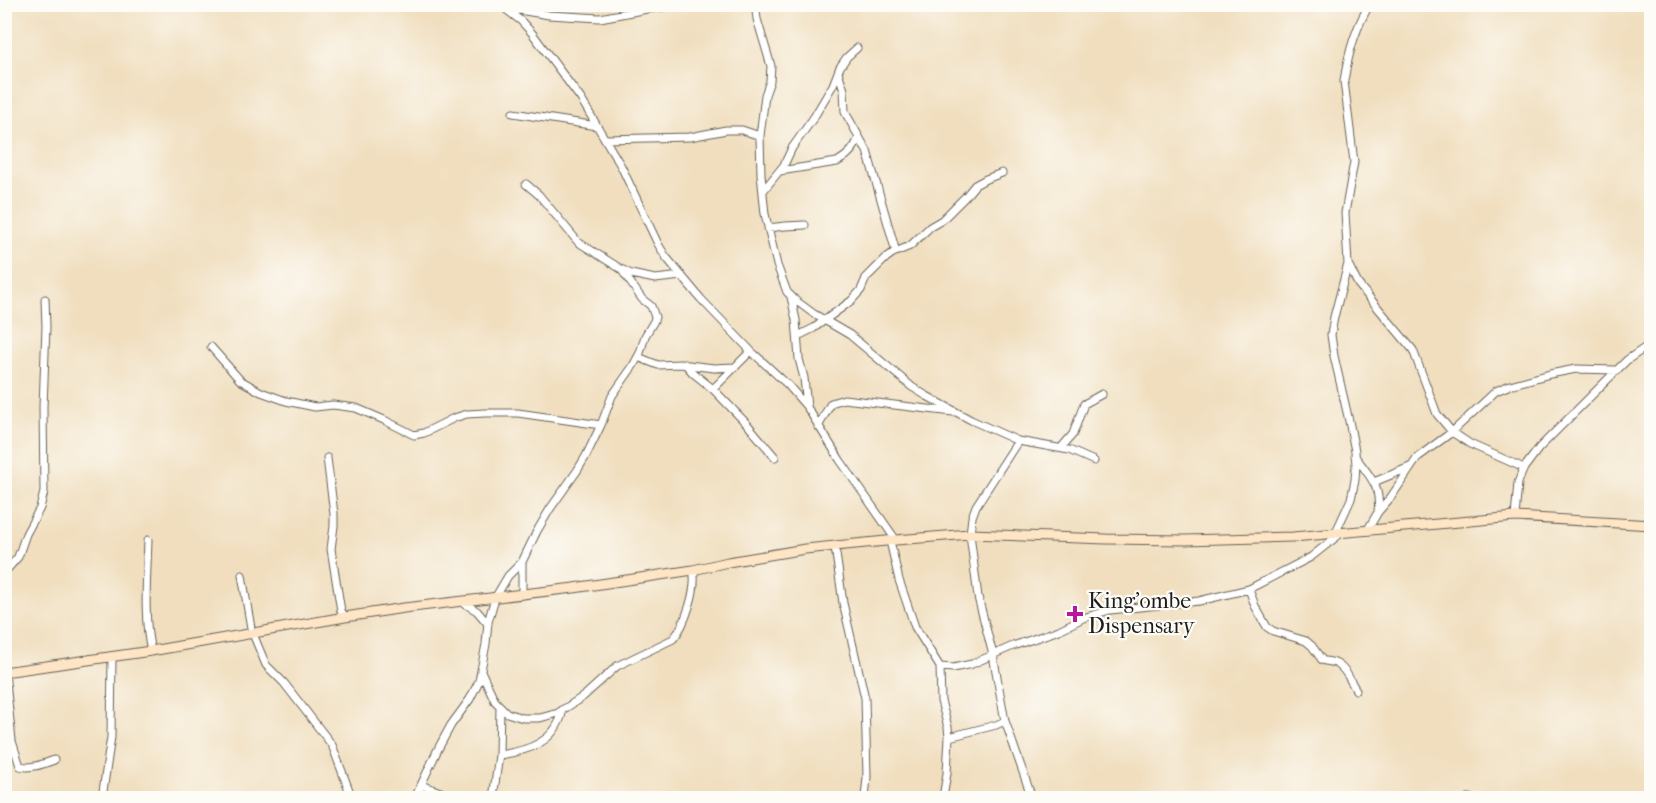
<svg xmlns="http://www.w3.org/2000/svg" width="1656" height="803" font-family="'IM FELL French Canon',serif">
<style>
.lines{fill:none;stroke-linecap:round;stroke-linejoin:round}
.street-casing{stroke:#666055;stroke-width:9}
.secondary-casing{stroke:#666055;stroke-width:11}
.street{stroke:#fff;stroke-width:7}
.secondary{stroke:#fde5c5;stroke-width:9}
.poi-dot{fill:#b5179e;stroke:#fdfcf7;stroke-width:2}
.labels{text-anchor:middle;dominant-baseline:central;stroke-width:4.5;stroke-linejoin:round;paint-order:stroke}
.poi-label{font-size:22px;fill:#1c1c1c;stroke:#fdfcf7;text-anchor:start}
</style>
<rect width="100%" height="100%" fill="#fdfcf7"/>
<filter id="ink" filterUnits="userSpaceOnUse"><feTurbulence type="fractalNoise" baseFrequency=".0167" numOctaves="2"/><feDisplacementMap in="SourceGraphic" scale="12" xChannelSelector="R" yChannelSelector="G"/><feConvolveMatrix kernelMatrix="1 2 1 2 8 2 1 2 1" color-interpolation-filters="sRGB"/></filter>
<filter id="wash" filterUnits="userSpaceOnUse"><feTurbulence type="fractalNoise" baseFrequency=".008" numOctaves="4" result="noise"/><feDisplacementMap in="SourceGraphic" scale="24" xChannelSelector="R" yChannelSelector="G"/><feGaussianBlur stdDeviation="1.35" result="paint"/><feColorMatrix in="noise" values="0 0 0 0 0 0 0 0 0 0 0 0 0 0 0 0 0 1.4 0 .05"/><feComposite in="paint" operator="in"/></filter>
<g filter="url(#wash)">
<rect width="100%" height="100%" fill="#f0debe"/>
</g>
<g filter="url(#ink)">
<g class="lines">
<defs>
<path id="street" d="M499 4 521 21 532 33 581 99 621 166 658 244 666 257 701 299 751 351 788 385 807 407 840 460 896 540
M755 4 757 19 771 66 770 81 765 95 760 136 761 174 765 214 777 265 787 292 795 300 814 314 850 335 912 387 925 395 971 420 1018 441 1069 450 1094 461
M510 11 519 10 549 15 600 18 647 9 686 4
M838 72 844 90 845 112 867 151 896 252
M513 113 597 126
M605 139 690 137 726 130H742L760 136
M780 171 837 162C848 156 855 149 859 137
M526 184 539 195 578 242 621 269 631 274 655 279 682 276
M763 191 784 165 792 148 814 117 833 85 840 67 847 57 857 48
M768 228 785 226 805 225
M1348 264 1358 284 1413 350 1437 414 1452 432 1470 444 1524 468
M791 297 796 320 799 359 804 378 807 407
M798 336 814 328 851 301 861 290 866 278 886 258 893 253 910 246 930 227 942 220 965 197 975 185 986 179 1002 173
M211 347 240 380 261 392 286 401 315 407 333 405 356 408 384 420 414 435 424 433 454 418 467 414 485 413H518L601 425
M638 357 658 365 680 364 714 368 735 367
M685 364 693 373 713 389 747 424 775 457
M713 389 751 351
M818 427 831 403 844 399 953 412
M1018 441 976 506 972 517 970 534 978 597 993 655 1005 721 1032 798
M1061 448 1073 434 1084 404 1102 394
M1355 456C1370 477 1381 485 1378 512
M327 458 334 514V526L331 549 341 611 345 617
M1374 482 1410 467
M1515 517 1518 483 1521 475 1524 468 1539 448 1627 360 1652 343
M1367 531 1378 512 1391 497 1418 457 1452 432 1496 391 1510 385 1550 374 1576 369 1616 370
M1335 534 1351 499 1355 480 1356 465 1355 451 1349 421 1334 356 1331 335 1334 317 1348 264 1345 213 1354 162 1344 81C1348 55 1356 26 1370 4
M148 540C147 575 143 618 151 651
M890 541 899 580 915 627 940 667 941 701 948 727 949 737 947 773 943 798
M835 547 843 603 865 698 867 777 865 798
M4 573 18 557 26 534 40 508 44 492 43 407 46 326 45 299
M242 575 252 634
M1249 589 1255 606 1267 627 1273 631 1306 641 1312 646 1322 660C1327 662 1332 661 1337 664 1347 670 1350 681 1356 690
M522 595V562L537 531 550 509 577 471 586 456 601 425 612 396 633 366 640 353 645 336 654 321 655 317 651 306 642 299 621 269
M462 602 477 611 488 624
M1652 614V633
M253 634 266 665 284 683 332 745 352 798
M940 667 953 668 972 664 1013 646 1059 630 1083 618 1110 610 1199 601 1249 589 1311 557 1340 534
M481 671 495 701 507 713 523 718H540L558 713 584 696 617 666 673 639C685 626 698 587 693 570
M5 672 12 741 20 766C31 769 43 764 54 760
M949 737 996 725 1005 721
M499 755C528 751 557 742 563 709
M421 785 457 798
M102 798 111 737 112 656
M415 798 438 749 451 725 470 699 479 681 486 644 488 622 495 598 508 576 522 562
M493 798 499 755 500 707
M1468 798H1470"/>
<path id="secondary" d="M4 672 151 651 345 617 404 608 574 588 693 570 728 562 805 549 896 540 970 534 1106 539 1185 540 1293 537 1515 517 1652 525"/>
</defs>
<use href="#street" class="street-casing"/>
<use href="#secondary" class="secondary-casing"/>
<use href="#street" class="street"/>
<use href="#secondary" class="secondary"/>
</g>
</g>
<path class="poi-dot" d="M1072 605h6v6h6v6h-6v6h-6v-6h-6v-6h6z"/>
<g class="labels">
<g class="poi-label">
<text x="1088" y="601">King'ombe<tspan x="1088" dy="25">Dispensary</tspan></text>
</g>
</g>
<rect width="1656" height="803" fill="none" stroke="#fdfcf7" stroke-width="24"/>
</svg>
